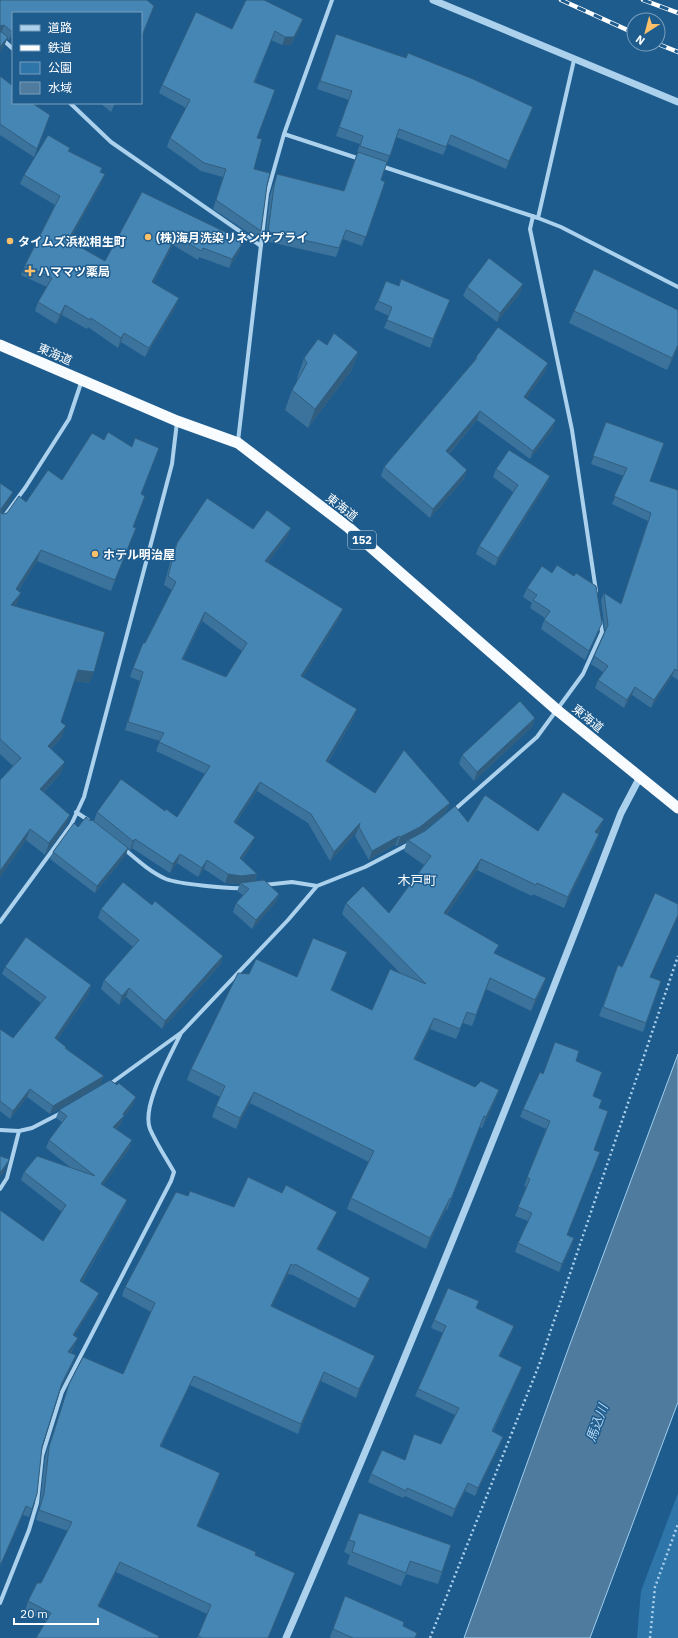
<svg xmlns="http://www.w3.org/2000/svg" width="678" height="1638" font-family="'IBM Plex Sans','Noto Sans JP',sans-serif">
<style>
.green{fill:#2e75a9}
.water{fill:#4f7b9e;stroke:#9fceee}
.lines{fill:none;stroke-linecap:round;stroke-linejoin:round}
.path{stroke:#abd1ed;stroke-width:2.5;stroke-dasharray:2 3;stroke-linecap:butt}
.minor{stroke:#abd1ed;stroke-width:4}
.tertiary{stroke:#abd1ed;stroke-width:7}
.trunk{stroke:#f8fcff;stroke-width:11}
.rail-casing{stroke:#fff;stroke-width:4.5}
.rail{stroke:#1e5c8e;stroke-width:3;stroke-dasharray:9;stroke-linecap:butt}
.wall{fill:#3c739c;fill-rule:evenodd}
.shaded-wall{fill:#315e7f}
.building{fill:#4686b5;stroke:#315e7f;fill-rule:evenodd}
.poi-dot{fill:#fcc06a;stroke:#1e5c8e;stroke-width:1.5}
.labels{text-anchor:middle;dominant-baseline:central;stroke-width:3;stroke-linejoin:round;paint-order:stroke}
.shield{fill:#1e5c8e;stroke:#bccedd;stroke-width:1}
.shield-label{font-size:11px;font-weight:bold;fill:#fff}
.poi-label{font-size:12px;font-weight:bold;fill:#fff;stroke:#1e5c8e;text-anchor:start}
.street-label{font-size:12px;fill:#fff;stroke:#1e5c8e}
.neighbourhood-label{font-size:13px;fill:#fff;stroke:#1e5c8e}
.water-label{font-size:13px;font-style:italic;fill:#b7daf4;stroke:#1e5c8e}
</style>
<rect width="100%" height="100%" fill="#1e5c8e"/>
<path class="green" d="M678 1493V1638H637L641 1591Z"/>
<path class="water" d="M678 1054V1402L590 1638H464L570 1344Z"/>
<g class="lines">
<path class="path" d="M430 1638 539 1365 678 956
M650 1638 655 1587 678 1524"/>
<path class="minor" d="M0 37 13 49
M70 103 111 142 261 246
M284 134 360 159
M381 166 538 218 561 227 678 287
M533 216 530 229 572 430 596 591
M538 218 574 60
M238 441 267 194 284 134 332 0
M0 522 25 488 69 419 82 380
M453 811 537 737 583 674 602 632 600 620
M76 812 88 820
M123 848C136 859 150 872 166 879 179 884 229 889 243 888
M264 885 292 882 317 886
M0 922 71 825 84 797 172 464 177 422
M110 1084 182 1032 288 920 317 886 365 867 409 844
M0 1130 19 1131
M0 1189 7 1178 19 1131 32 1128 61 1113
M0 1603 29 1530 37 1503 42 1456 62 1392 171 1181 174 1172C166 1158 156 1143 150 1129 141 1106 171 1055 181 1033"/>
<path class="tertiary" d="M433 0 678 102
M286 1638C404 1365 515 1090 621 813L640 777"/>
<path class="trunk" d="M0 345 177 421 238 443 349 528 557 710 678 808"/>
<defs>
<path id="rail" d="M561 0 634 33
M643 0 678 13
M658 44 678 52"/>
</defs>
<use href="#rail" class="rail-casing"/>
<use href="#rail" class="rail"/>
</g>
<path class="wall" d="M0 0H147L154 6 141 39V13H13V39L11 37 9 40 7 39 4 46 0 52Z
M303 19 300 27 291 45H282L271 40 255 82 257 138 254 169 267 185 261 231 258 239 213 209 223 177 201 171 167 147 170 138 186 108 159 93 162 85 232 29Z
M333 43 530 115 506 169 448 144 443 155 396 137 381 180 385 182 362 246 343 239 336 257 265 241 270 195 277 174 344 191 360 144 336 136 349 100 317 89Z
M0 76 13 103 47 124 34 157 0 135Z
M100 103H115L111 112Z
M70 148 69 151 102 168 101 172V184L69 241 105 261 142 192 240 250 229 268 199 257 198 260 173 245 153 283 175 308 145 357 121 342 118 348 88 327 87 329 62 315 56 324 35 311 38 302 47 287 21 275 25 265 55 205 20 184 24 175Z
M523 284 520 293 497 322 463 296 467 287Z
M399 286 446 309 430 348 384 328 389 316 374 309 378 301Z
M574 311 678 348 667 370 569 323Z
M358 352 351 371 308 428 285 410 292 390 298 380 297 378 304 358Z
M476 357 548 363 545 372 526 399 553 429 530 459 477 420 449 454 464 479 430 518 381 476 384 467 474 361Z
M606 422 650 481 678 490V680L672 676 651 708 632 695 624 708 595 688 598 680 603 672 591 664 605 632 601 600 604 593 621 604 648 521 612 504 624 476 591 464Z
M496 469 550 476 547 484 495 566 476 554 479 546 513 492 493 477Z
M62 480 142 494 133 527 136 528 111 591 37 561 18 591 17 604 15 606 90 683 74 681 61 722 62 737 51 749 61 773 44 792 66 826 45 855 26 840 0 877V780L13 766 0 754V483L9 504 2 513 3 514 7 513Z
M291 528 287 537 268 562 339 618 303 677 354 718 328 762 375 793 450 803 446 812 421 833 468 822 538 831 600 830 598 834 595 845 564 908 533 894 532 896 477 870 447 914 496 954 542 989 531 1011 486 989 472 1026 463 1023 456 1039 430 1029 415 1060 495 1101 482 1128 480 1127 447 1210 446 1209 426 1249 347 1209 351 1198 369 1162 250 1103 236 1129 212 1117 216 1106 220 1097 187 1080 191 1069 297 977 347 952 331 991 372 1010 401 974 342 914 346 903 389 913 424 865 404 851 407 841 397 846 395 845 369 860 355 836 357 832 330 861 308 823 257 791 235 824 251 846 242 860 257 874 255 881 279 894 276 902 252 929 233 912 236 903 243 895 237 891 240 884 225 883 204 869 198 877 177 863 170 873 132 848 130 850 128 848 126 855 95 893 50 859 53 852 78 827 91 821H94L97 812 165 811 177 817 205 774 156 751 160 741 125 730 140 681 130 677 133 668 172 590 164 585 173 552 177 543 253 529ZM202 621 242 651 226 677 183 659Z
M527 588 598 632 585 660 541 629 545 618 530 608 532 603 523 597Z
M535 718 532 727 474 781 459 764 462 755Z
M152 905 223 956 220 965 162 1029 126 997 119 1005 101 989 104 980 133 947 98 918 101 909Z
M618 965 661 981 643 1032 599 1016Z
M5 967 91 985 89 993 57 1040 66 1047V1048L101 1084 50 1114 27 1097 10 1119 0 1111V1029L13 1038 41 1003 2 974Z
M576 1061 599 1108 594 1150 567 1236 574 1238 571 1247 559 1272 515 1252 518 1243 528 1221 515 1216 527 1187 524 1186 546 1129 520 1117 523 1109 543 1074Z
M133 1105 123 1118 121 1124 116 1129 132 1140 129 1149 103 1185 127 1200 124 1208 82 1282 99 1293 96 1301 74 1336 75 1346 71 1353 73 1363 60 1389 42 1447 32 1509 29 1517 23 1515 0 1566V1210L43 1241 62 1212 21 1180 24 1172 71 1168 46 1148 49 1140 62 1122 56 1118 59 1110Z
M188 1196 234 1207 333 1221 318 1249 370 1278 367 1287 355 1308 291 1274V1275L288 1274 272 1306 371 1366 356 1398 321 1381 298 1434 190 1385 161 1446 217 1483 198 1526 255 1556 295 1573 268 1638H197L207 1614 116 1572 99 1606 46 1621 25 1611 28 1601 41 1583 68 1531 36 1520 40 1504 45 1457 69 1384 123 1374 151 1312 122 1296 125 1287Z
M476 1308 514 1326 511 1334 500 1356 522 1367 519 1375 493 1432 503 1437 500 1445 475 1496 465 1491 452 1517 405 1496 403 1498 368 1482 371 1474 405 1460 441 1444 455 1415 415 1396 418 1389 443 1333 431 1328 434 1320Z
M359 1513 451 1545 438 1584 406 1574 401 1586 347 1564 350 1555 344 1552Z
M345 1596 403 1626 415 1638H331L330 1637Z"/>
<path class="shaded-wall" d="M303 19 300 27 291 45H282L285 37Z
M4 25 1 34 0 26Z
M13 30 11 37 9 40 12 32Z
M8 37 4 46 0 52V47Z
M533 107 530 115 506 169 509 161Z
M105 174 101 184 64 250 68 240Z
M176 236 173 245 148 292 152 282Z
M244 241 240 250 229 268 232 259Z
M523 284 520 293 497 322 500 313Z
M179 298 175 308 145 357 149 348Z
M450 300 446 309 430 348 433 339Z
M65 305 62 315 56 324 60 315Z
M124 333 121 342 118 348 121 338Z
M678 345V348L667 370 672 358Z
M358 352 351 371 308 428 315 409Z
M548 363 545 372 521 406 524 397Z
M480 411 477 420 443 460 446 451Z
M556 420 553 429 530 459 533 451Z
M467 470 464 479 430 518 433 509Z
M550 476 547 484 495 566 498 558Z
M13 492 9 504 0 516 1 509Z
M136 528 132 539 111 591 115 580Z
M291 528 287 537 262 570 265 561Z
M41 550 37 561 12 600 16 589Z
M21 593 17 604 7 617 11 605Z
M343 609 339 618 298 685 301 676Z
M205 612 202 621 178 668 182 659Z
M675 669 672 676 651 708 654 700Z
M78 670 94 672 90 683 74 681Z
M635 687 632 695 624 708 627 700Z
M357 709 354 718 323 770 326 761Z
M535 718 532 727 474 781 477 772Z
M66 726 62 737 43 757 48 746Z
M65 762 61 773 36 800 40 789Z
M260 782 257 791 230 831 234 822Z
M450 803 446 812 417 836 408 840 407 841 397 846 400 837Z
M70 815 66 826 45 855 49 843Z
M604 819 600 830 591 843 595 832Z
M360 823 357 832 330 861 334 852Z
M30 829 26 840 0 877V871Z
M599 834 595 845 564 908 568 897Z
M399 836 395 845 369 860 372 851Z
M255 837 251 846 237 867 240 858Z
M135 839 132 848 130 850 133 841Z
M128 848 126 855 95 893 97 886Z
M180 854 177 863 170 873 173 864Z
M481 859 477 870 440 924 444 913Z
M207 860 204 869 198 877 202 868Z
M228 874H257L254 883H240V884H238L225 883Z
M279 894 276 902 252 929 256 920Z
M678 915V917L647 986 650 977Z
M223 956 220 965 162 1029 165 1021Z
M546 978 542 989 531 1011 535 1000Z
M91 985 89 993 53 1046 55 1038Z
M129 988 126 997 119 1005 122 996Z
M434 1018 430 1029 410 1070 414 1059Z
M104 1076 101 1084 50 1114 53 1106Z
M30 1089 27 1097 10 1119 13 1111Z
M499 1090 495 1101 482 1128 486 1117Z
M254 1092 250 1103 236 1129 240 1118Z
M136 1097 133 1105 123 1118 121 1124 110 1135 113 1127Z
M132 1140 129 1149 98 1192 101 1184Z
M8 1162 5 1171 0 1177V1173Z
M450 1198 446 1209 426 1249 430 1238Z
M127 1200 124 1208 77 1290 80 1281Z
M337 1212 333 1221 314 1258 317 1249Z
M574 1238 571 1247 559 1272 562 1264Z
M291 1264 288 1274 268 1315 271 1306Z
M370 1278 367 1287 355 1308 359 1299Z
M99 1293 96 1301 70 1343 73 1335Z
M514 1326 511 1334 496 1364 499 1356Z
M78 1338 75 1346 65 1360 68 1352Z
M76 1355 73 1363 59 1391 62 1383Z
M375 1356 371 1366 356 1398 359 1389Z
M522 1367 519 1375 489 1439 492 1431Z
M324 1372 321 1381 298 1434 301 1424Z
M194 1376 190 1385 156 1455 160 1446Z
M503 1437 500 1445 475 1496 478 1488Z
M220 1473 217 1483 194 1535 197 1526Z
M468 1483 465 1491 452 1517 455 1509Z
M26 1506 23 1515 0 1566 1 1564Z
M120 1562 116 1572 94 1615 98 1606Z"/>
<path class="building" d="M0 0H147L154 6 141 38V13H13V30L12 32 4 25 0 26V31L8 37 0 47Z
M246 0H264L303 19 294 37H285L275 31 254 82 275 90 257 138 262 139 254 169 270 173 267 185 261 231 216 200 226 169 204 163 170 138 190 100 162 85 196 12 232 29Z
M336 34 406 58 408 53 473 79 533 107 509 161 451 135 446 147 399 129 390 156 360 146 363 136 339 127 352 91 320 81Z
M0 76 13 86V103H32L50 115 37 149 0 124Z
M48 135 70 148 68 151 102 168 100 172 105 174 68 240 105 261 142 192 244 241 232 259 203 248 201 251 176 236 152 282 179 298 149 348 124 333 121 338 91 318 90 320 65 305 60 315 38 302 52 278 25 265 60 196 24 175Z
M358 152 387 162 381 180 385 182 366 237 346 230 339 248 268 232 274 186 277 174 344 191Z
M489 258 523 284 500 313 467 287Z
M594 269 678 310V345L672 358 574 311Z
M401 279 450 300 433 339 387 320 392 307 378 301 386 281 399 286Z
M498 327 548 363 524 397 556 420 533 451 480 411 446 451 467 470 433 509 384 467 477 358 476 357Z
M334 333 358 352 315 409 292 390 307 363 304 358 318 339 327 345Z
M606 422 664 443 650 481 678 490V671L675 669 654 700 635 687 627 700 598 680 608 666 594 656 608 625 604 593 621 604 651 513 614 496 627 468 593 456Z
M108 432 132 447 135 438 159 448 141 494 145 496 133 527 136 528 115 580 41 550 16 589 21 593 11 605 105 632 94 672 78 670 61 722 66 726 48 746 65 762 40 789 70 815 49 843 30 829 0 871V780L21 758 0 739V483L13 492 1 509V513L3 514 7 513 19 496 26 502 48 470 62 480 92 433 104 440Z
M509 450 550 476 498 558 479 546 518 485 496 469Z
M207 498 253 529 267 510 291 528 265 561 343 609 301 676 357 709 326 761 375 793 404 750 450 803 420 827 400 837 399 836 372 851 359 827 360 823 334 852 311 814 260 782 234 822 255 837 240 858 257 874 241 876 228 874 207 860 202 868 180 854 173 864 135 839 133 841 97 812 121 779 165 811 166 809 177 817 210 766 159 742 164 733 128 722 143 672 133 668 143 643H145L176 582 168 576 177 543ZM205 612 247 643 226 677 182 659Z
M557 565 574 576 576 573 596 586 602 623 589 651 544 620 550 611 533 600 537 595 527 588 542 566 552 573Z
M520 701 535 718 477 772 462 755Z
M563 792 604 819 595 832 599 834 568 897 537 883 536 885 481 859 444 913 499 945 494 953 546 978 535 1000 490 978 476 1015 467 1012 460 1029 434 1018 414 1059 475 1087 481 1081 499 1090 486 1117 484 1116 451 1199 450 1198 430 1238 351 1198 374 1151 254 1092 240 1118 216 1106 225 1086 191 1069 238 973 249 974 256 959 297 977 313 938 347 952 331 990 372 1010 390 969 426 984 346 903 363 886 389 913 431 856 408 840 425 831 455 806 468 822 485 795 538 831Z
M86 817 91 821 92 820 128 848 97 886 53 852 74 823 78 827Z
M264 880 279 894 256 920 236 903 249 889 240 883Z
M123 882 152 905 155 901 223 956 165 1021 129 988 122 996 104 980 139 940 101 909Z
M655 893 678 904V915L650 977 661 981 646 1023 603 1007 618 965 622 967Z
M26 937 91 985 55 1038 66 1047 65 1048 104 1076 53 1106 30 1089 13 1111 0 1101V1029L13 1038 46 997 5 967Z
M555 1042 579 1051 576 1061 602 1072 593 1096 602 1100 599 1108 608 1111 594 1150 600 1152 567 1235 574 1238 562 1264 518 1243 532 1213 518 1207 530 1179 527 1177 550 1121 523 1109 540 1072 543 1074Z
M110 1080 117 1085 119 1083 136 1097 123 1114 124 1116 113 1127 132 1140 101 1184 127 1200 80 1281 99 1293 73 1335 78 1338 68 1352 76 1355 62 1383 42 1447 37 1494 32 1509 26 1506 1 1564 0 1563V1210L43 1241 66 1205 24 1172 37 1156 95 1176 49 1140 67 1116 59 1110Z
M0 1156 9 1159 8 1162 0 1173Z
M248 1177 282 1193 286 1185 337 1212 317 1249 370 1278 359 1299 295 1264 294 1266 291 1264 271 1306 375 1356 359 1389 324 1372 301 1424 194 1376 160 1446 220 1473 197 1526 256 1552 255 1555 295 1573 268 1638H202L198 1636 211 1605 120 1562 98 1606 159 1636 158 1638H36L51 1613 28 1601 37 1583H41L72 1522 39 1510 44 1494 49 1447 69 1384 83 1357 123 1374 155 1303 125 1287 176 1192 188 1196 190 1191 234 1207Z
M448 1288 479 1301 476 1308 514 1326 499 1356 522 1367 492 1431 503 1437 478 1488 468 1483 455 1509 407 1488 406 1491 371 1474 382 1450 405 1460 414 1434 441 1444 459 1408 418 1389 446 1326 434 1320Z
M359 1513 451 1545 442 1572 410 1561 406 1573 352 1552 355 1542 349 1540Z
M345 1596 404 1622 403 1626 417 1633 415 1638H353L333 1629Z"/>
<g class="poi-dot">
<circle cx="148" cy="237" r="4"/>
<circle cx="10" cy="241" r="4"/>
<path d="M28 265h4v4h4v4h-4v4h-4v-4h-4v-4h4z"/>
<circle cx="95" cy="554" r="4"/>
</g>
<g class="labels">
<rect class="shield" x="348" y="531" width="28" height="18" rx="3"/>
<g class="shield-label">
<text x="362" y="540">152</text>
</g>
<g class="poi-label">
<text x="156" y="237">(株)海月洗染リネンサプライ</text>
<text x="18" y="241">タイムズ浜松相生町</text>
<text x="38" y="271">ハママツ薬局</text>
<text x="103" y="554">ホテル明治屋</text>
</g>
<g class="street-label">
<text transform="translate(55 354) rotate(23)">東海道</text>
<text transform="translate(342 507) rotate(38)">東海道</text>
<text transform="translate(588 718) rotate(39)">東海道</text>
</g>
<g class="neighbourhood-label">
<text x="417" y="880">木戸町</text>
</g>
<g class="water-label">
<text transform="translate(597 1423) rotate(-70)">馬込川</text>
</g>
</g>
<rect x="12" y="12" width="130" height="92" fill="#1e5c8e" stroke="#789dbb"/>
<rect x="20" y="25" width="20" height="6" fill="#abd1ed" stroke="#789dbb"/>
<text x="48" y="32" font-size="12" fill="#ffffff">道路</text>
<rect x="20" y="45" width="20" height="6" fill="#ffffff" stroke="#789dbb"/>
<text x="48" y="52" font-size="12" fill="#ffffff">鉄道</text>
<rect x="20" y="62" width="20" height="12" fill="#2e75a9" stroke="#789dbb"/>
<text x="48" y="72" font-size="12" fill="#ffffff">公園</text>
<rect x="20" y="82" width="20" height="12" fill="#4f7b9e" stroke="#789dbb"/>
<text x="48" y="92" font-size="12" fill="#ffffff">水域</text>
<g transform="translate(646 32) rotate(216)"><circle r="19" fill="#1e5c8e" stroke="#789dbb"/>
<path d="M0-3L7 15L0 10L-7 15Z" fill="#fcc06a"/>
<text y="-6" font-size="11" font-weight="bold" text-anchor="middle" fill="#ffffff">N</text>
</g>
<path d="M14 1618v6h84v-6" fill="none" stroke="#ffffff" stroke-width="2"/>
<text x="20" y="1618" font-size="12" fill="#ffffff" stroke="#1e5c8e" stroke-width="3" paint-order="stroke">20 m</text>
</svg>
